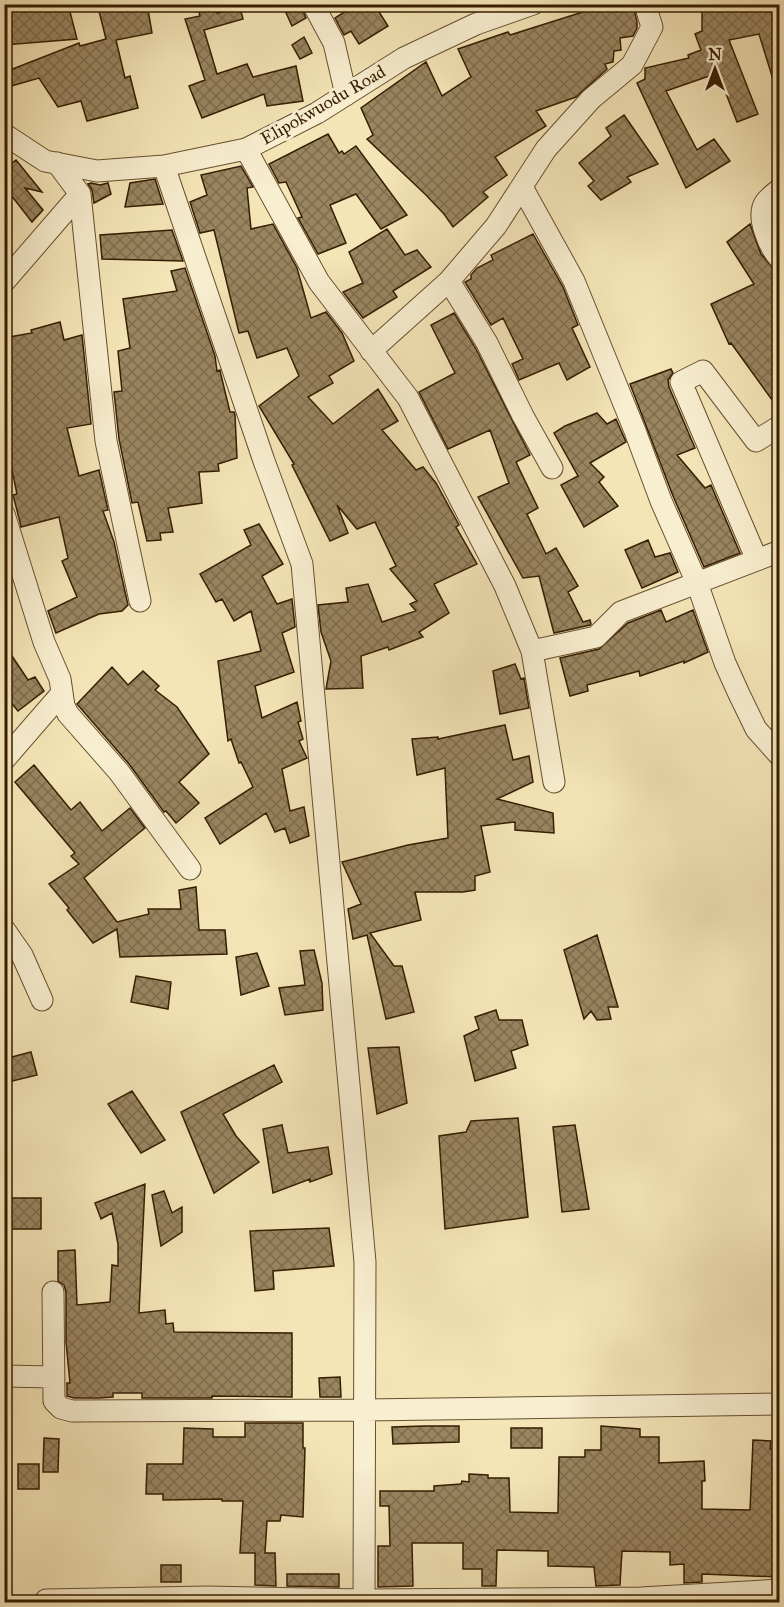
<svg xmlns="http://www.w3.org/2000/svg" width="784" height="1607" font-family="'IM FELL Great Primer',serif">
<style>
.building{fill:url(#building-cross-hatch);stroke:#361d02;stroke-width:1.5}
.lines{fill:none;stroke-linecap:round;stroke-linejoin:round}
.minor-casing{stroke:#664f2f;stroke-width:23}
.minor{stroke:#f8eed0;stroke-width:21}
.labels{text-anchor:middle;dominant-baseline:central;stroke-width:6;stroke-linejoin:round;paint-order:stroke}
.street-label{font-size:18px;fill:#361d02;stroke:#f8eed0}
</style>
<defs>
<pattern id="building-cross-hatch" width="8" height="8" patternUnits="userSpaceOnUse" patternTransform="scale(1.5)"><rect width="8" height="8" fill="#998560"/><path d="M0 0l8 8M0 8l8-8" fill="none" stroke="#7e6c4d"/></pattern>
</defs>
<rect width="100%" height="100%" fill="#f4e5b7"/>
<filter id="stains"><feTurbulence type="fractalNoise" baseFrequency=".00333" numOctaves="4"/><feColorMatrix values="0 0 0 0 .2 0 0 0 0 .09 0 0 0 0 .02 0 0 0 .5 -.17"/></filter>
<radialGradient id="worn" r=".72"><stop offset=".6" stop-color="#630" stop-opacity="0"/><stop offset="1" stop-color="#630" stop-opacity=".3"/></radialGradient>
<path class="building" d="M4 4H68L77 39 4 45Z
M147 4 152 33 116 40 125 78 130 76 138 108 87 121 81 101 58 107 39 78 11 86 5 72 79 43 80 46 106 39 99 11Z
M197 4H215L217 13 240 8 243 19 204 30 217 74 247 64 253 77 296 66 303 101 267 106 264 94 202 118 189 86 205 80 185 19 200 16Z
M282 4H300L306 18 292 26Z
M357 4H374L388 26 359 44 351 31 344 35 335 18Z
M598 4H633L637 22V28L633 36 620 38 621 50 614 51 613 62 605 64 607 69 576 97 536 111 546 126 495 157 507 175 483 192 488 197 453 227 444 214 425 194 367 139 373 135 361 108 426 62 442 96 471 77 458 49 508 32 510 35 586 11 585 6Z
M702 4H780V89H776L759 34 729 40 758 114 737 122 718 73 666 91 697 150 714 139 730 161 686 188 637 83 645 79V68L689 58 688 55 701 50 695 34 702 31Z
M304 37 312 53 300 59 292 45Z
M624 115 658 164 627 177 631 182 601 200 588 186 594 181 579 163 611 136 606 128Z
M328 134 339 153 342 151 344 154 356 146 407 215 381 229 356 194 330 205 346 243 318 254 298 218 302 217 286 182 279 183 269 164Z
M16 160 42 192 25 188 43 210 32 222 4 186V164L7 167Z
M241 166 253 187 247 188 251 229 273 224 297 268 311 318 326 312 342 333 354 361 329 376 333 383 308 397 333 424 378 389 398 421 382 430 416 470 423 467 436 483 459 525 456 527 477 564 434 584 449 613 419 632 423 637 389 650 388 647 361 656 363 688 326 689 331 661 321 632 318 605 348 602 346 588 368 584 382 622 416 611 410 604 417 601 390 569 396 566 375 522 357 529 337 505 348 533 330 541 292 465 294 464 259 406 299 376 287 348 257 358 248 331 239 333 214 230 200 233 190 202 207 195 201 175Z
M155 179 163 204 125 207 130 183Z
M91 183 100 185 108 183 111 194 94 203 92 190 88 184Z
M780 206V234L775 216 776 209Z
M750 224 761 254 780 276V411L731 343 729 344 711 304 754 284 727 242Z
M387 229 405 255 417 250 431 267 393 291 397 297 363 318 343 292 363 283 349 252Z
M172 230 183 261 102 259 100 235Z
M533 234 563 287 578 325 572 328 590 367 567 380 559 363 519 380 512 364 523 359 503 318 491 325 465 282 471 279V275L477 268 493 260 491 255Z
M185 268 215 356 217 371 220 370 221 375 230 412H234L235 415 237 458 218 464 219 471 199 472 202 503 168 508 173 532 160 533 161 540 147 541 138 502 132 503 119 439 114 392 122 391 118 351 130 348 123 299 177 291 171 271Z
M454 313 476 349 530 455 516 462 538 508 527 514 546 554 556 548 578 586 568 592 583 622 590 620 591 624 590 625 554 633 539 576 523 578 478 497 509 483 490 430 448 449 419 392 455 373 431 325Z
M60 322 64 340 82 335 91 424 67 428 79 476 99 470 108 510 103 511 114 542 128 605 122 611 99 614 56 633 48 611 77 597 62 561 68 558 59 517 21 527 20 522 13 495 17 494 4 432V338L32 333 31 330Z
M671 369 673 373 668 380 669 387 695 448 677 455 705 488 711 485 740 553 704 567 673 496 630 384Z
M597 413 607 424 616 419 626 442 590 463 604 477 599 482 618 506 584 527 561 485 578 476 554 433 565 426Z
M259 524 283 564 262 576 277 604 292 599 295 627 282 633 294 672 255 686 262 718 297 702 301 721 298 722 303 739 299 741 307 758 282 769 290 811 304 807 309 836 290 843 285 828 275 832 266 813 220 844 205 818 253 787 241 762 239 763 231 739 228 741 218 661 261 651 251 611 234 621 222 599 216 602 200 574 251 545 244 530Z
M648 540 655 557 670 553 678 572 642 588 625 550Z
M661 610 666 622 693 610 708 652 684 663V661L640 676 639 671 587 685 588 691 570 696 560 658 599 649 628 623Z
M4 644 28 680 35 677 44 691 18 711 4 694Z
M515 664 521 679 524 678 529 708 500 714 493 671Z
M112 667 128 685 143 671 159 686 155 690 177 707 209 754 179 782 199 803 176 823 166 811 164 812 129 764 77 704Z
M505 725 513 760 529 756 533 782 497 799 553 813 554 833 515 830V822L481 826 490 872 475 876V890L463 892H415L421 920 370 933 394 966H402L414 1012 386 1019 367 935 353 939 348 909 361 904 342 862 408 845 448 838 445 768 417 775 412 739 438 737V739Z
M34 765 71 810 80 802 102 831 130 808 145 828 84 878 117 922 149 914 148 909H181L179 890 196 887 199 930H225L227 954 120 957 117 929 93 943 67 910 69 908 49 884 79 864 71 856 75 853 15 782Z
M597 935 618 1007H608L611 1019 597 1020 591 1011 584 1019 564 950Z
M314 950 322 983 323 1010 285 1015 279 988 305 985 300 951Z
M257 953 269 986 241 995 236 957Z
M136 976 171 982 168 1009 131 1002Z
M496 1010 499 1020H522L528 1045 511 1051 516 1068 475 1081 464 1036 479 1029 475 1017Z
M399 1047 407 1103 377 1114 368 1048Z
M31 1052 37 1075 4 1083V1059Z
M274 1065 282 1082 223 1114 236 1136 259 1162 214 1193 181 1112Z
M132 1091 165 1140 141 1153 108 1104Z
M518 1118 528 1217 445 1229 439 1136 466 1132 471 1121Z
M282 1125 288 1153 328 1147 332 1174 310 1182V1179L273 1193 263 1129Z
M575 1125 589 1209 562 1212 553 1127Z
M145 1184 139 1313 165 1310 166 1324 173 1323 174 1332 292 1333V1397L212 1396V1398H142V1393H113V1397L99 1398H74L67 1396V1383H70L66 1342V1292L64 1285 58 1281V1251L75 1250 77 1305 110 1302 112 1265 118 1266V1244L112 1213 101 1219 95 1203Z
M164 1191 172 1213 182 1207V1232L161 1246 152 1195Z
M4 1198H41V1229H4Z
M329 1228 334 1266 273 1271 274 1289 255 1291 250 1231Z
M340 1377 341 1397H320L319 1378Z
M245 1423H303V1448H305L303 1517 281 1515 280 1521H267L265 1553H275L276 1586 255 1585V1553H240L243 1501H222V1499L163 1500V1494H146L147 1464H183L184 1428 213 1429V1437H245Z
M425 1426H459V1442L393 1444 392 1427Z
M601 1426 640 1429V1437H659V1463L704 1461 705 1481H702V1509L750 1510 753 1440 771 1441 770 1449 780 1450V1577L702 1574V1582L684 1583V1564L670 1565V1552L622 1551 620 1585 596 1586 594 1567 548 1566V1551L497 1550 496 1586H482V1569H463V1543H412L413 1586 378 1587V1546H390L389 1506H380V1491H434V1486L461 1484 462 1481 469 1482V1474L488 1475V1478H509L510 1512 558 1513 559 1457H585V1450H601Z
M511 1428H542V1448H511Z
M44 1438 59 1439 58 1472H43Z
M18 1464H39V1489H18Z
M161 1565H181V1582H161Z
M287 1574H339V1587L287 1586Z"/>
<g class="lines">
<defs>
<path id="minor" d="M313 4 334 43 346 95
M4 134 45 161 97 171 164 166 246 149 317 113 404 58 476 24 533 4
M246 149 319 282 408 398 505 586 532 651 554 782
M57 163 80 194 106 441 140 601
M164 166 264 461 302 564 365 1262 364 1602
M522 187 574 281 635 431 661 501 697 583 725 663 739 694 756 729 780 756
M780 189C775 193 768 198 765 203 756 217 769 247 780 259
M449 281 487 343 523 416 552 468
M4 282 80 194
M371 351 449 281 496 226 546 149 591 99 632 65 652 27 645 4
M4 514 44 642 60 679 64 706 68 714 119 772 190 869
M757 560 681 382 703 371 756 441 780 426
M532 651 596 637 621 612 780 551
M4 760 62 693
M4 929 22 955 42 1000
M53 1292 54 1401 61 1408 72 1411 364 1410 780 1404
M4 1376 53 1377
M46 1600 208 1597 365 1600 641 1598 780 1590"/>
</defs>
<use href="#minor" class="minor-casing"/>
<use href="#minor" class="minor"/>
</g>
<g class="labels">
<g class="street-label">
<text transform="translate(323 105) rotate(-30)">Elipokwuodu Road</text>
</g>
</g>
<rect width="784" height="1607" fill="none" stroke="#f4e5b7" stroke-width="24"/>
<rect x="6" y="6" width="772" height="1595" fill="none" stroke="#361d02" stroke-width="3"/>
<rect x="12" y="12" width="760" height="1583" fill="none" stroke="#361d02" stroke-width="1.5"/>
<g transform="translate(715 69)" stroke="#f8eed0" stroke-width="4.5" paint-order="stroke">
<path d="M0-4.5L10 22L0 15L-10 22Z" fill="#361d02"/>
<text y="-9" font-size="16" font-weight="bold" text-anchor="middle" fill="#361d02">N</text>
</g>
<rect width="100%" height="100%" filter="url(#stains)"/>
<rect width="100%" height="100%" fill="url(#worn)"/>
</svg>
